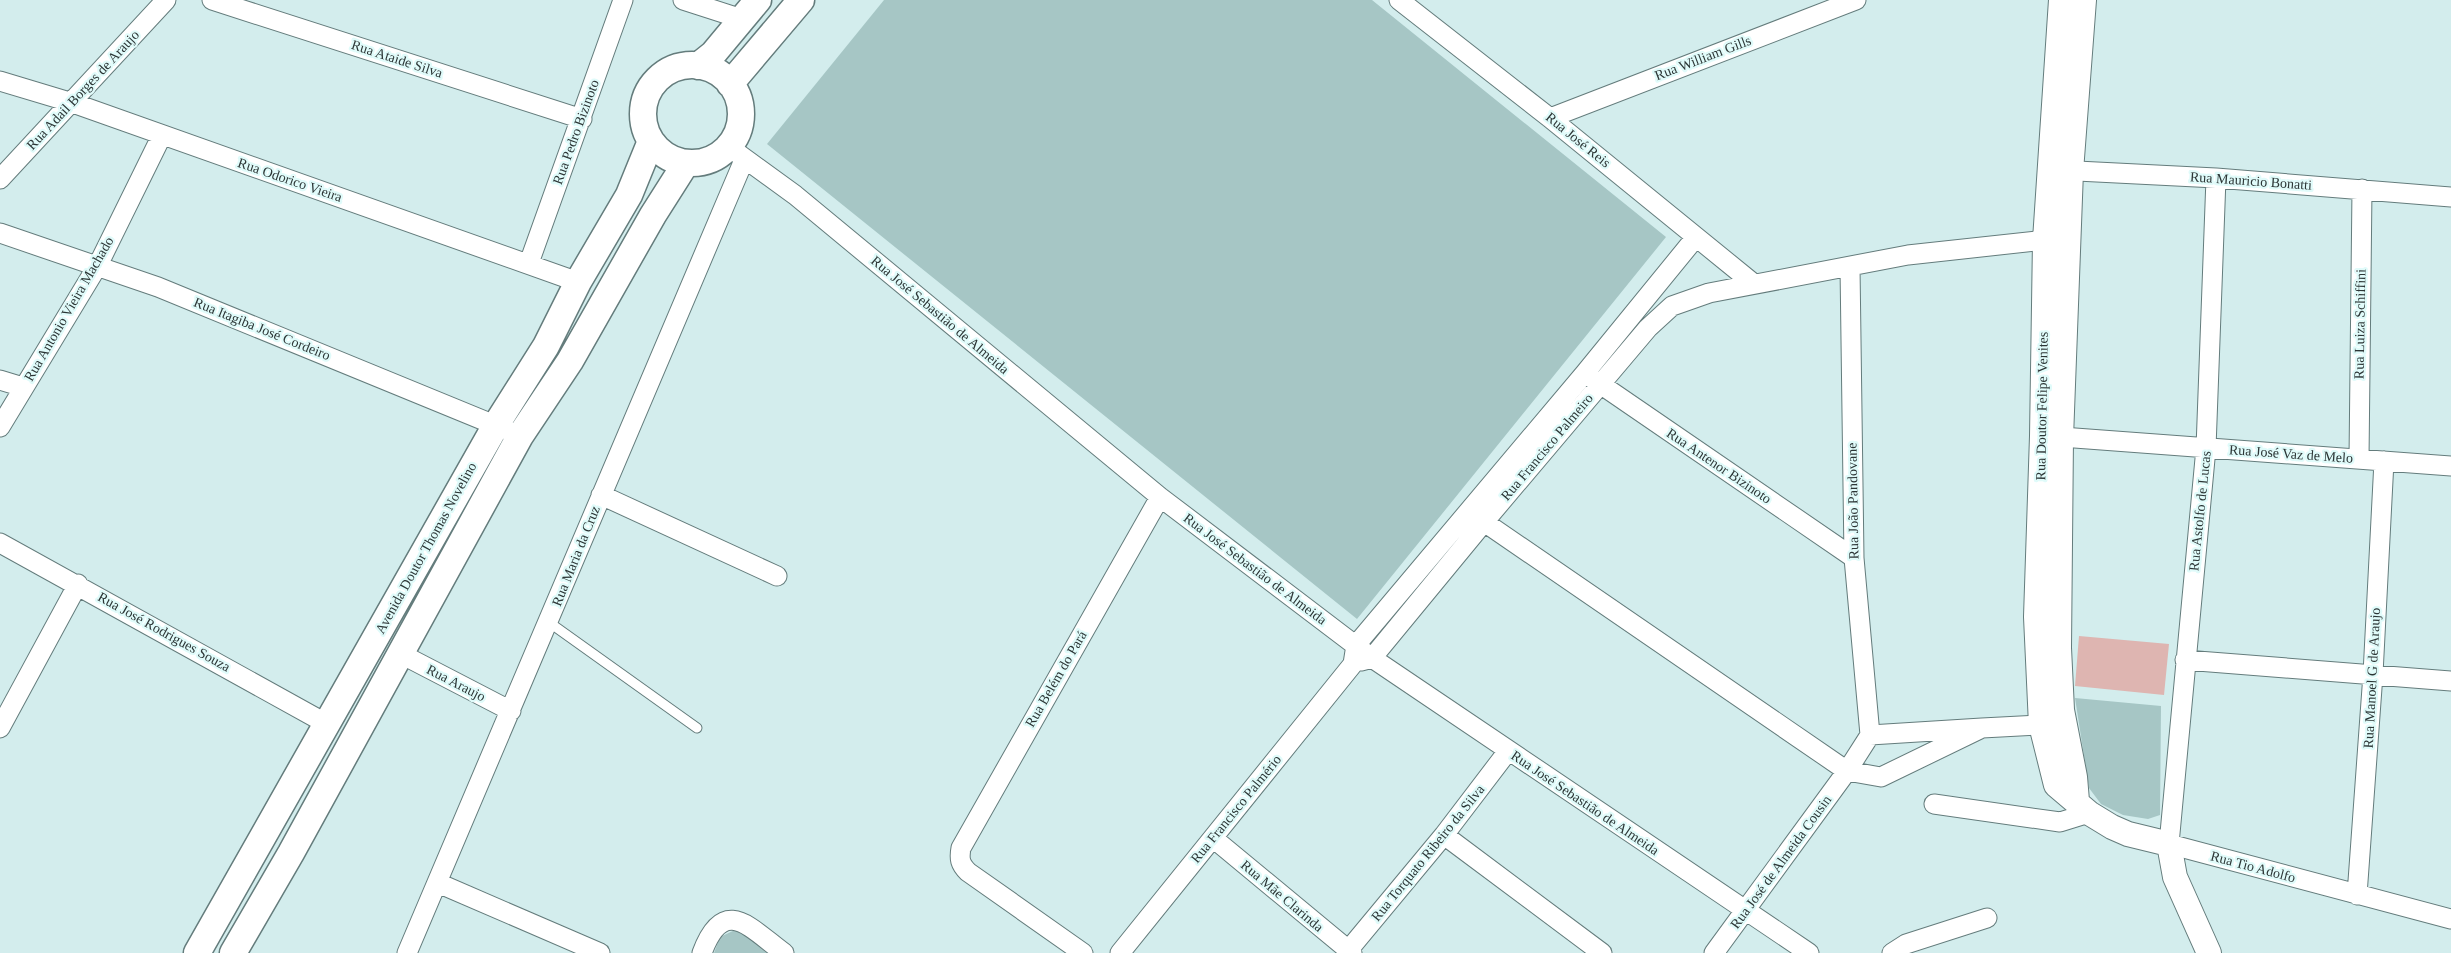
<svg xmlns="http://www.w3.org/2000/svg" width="2451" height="953" font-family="Georgia,serif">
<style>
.green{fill:#a6c6c5}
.building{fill:#deb5b1}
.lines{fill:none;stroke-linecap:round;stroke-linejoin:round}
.service-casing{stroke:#647c7c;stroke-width:11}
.minor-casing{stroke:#647c7c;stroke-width:21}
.tertiary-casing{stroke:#647c7c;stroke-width:26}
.secondary-casing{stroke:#647c7c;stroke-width:29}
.service{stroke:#fff;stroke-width:9}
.minor{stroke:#fff;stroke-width:19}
.tertiary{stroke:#fff;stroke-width:24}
.secondary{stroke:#fff;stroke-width:26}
.labels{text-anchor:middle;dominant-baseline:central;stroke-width:4.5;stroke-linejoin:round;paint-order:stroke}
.street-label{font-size:14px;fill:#2c3636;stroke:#e0fbfa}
</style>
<rect width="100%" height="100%" fill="#d3eded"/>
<path class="green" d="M884 0H1372L1666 237 1357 619 767 144Z
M2075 698 2161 706 2160 815 2148 819 2123 815 2101 804 2089 788Z
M737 929 771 953H714L720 937Z"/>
<path class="building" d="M2079 636 2169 644 2164 695 2075 686Z"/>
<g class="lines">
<defs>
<path id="service" d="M550 623 697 728"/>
<path id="minor" d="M212 0 582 119
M683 0 742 19
M1399 0 1550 118 1754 284
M0 81 73 103 578 282
M1550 118 1856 0
M729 147 795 195 1160 497 1372 658 1809 953
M2057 170 2216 178 2451 197
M2216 178 2206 448 2169 844 2451 919
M0 179 166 0
M0 233 158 287 507 430
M529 263 623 0
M1850 267 1854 558 1870 735
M1590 377 1854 558
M0 380 23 387
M0 427 98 265 162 135
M2048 436 2451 466
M2359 459 2362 189
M601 495 777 576
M1474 515 1847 771 1870 735 1982 728
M0 543 327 724
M401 654 511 711
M2185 660 2451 681
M1361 661 1372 658 1484 522 1648 328 1672 306 1709 293 1908 255 2045 240
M0 728 78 584
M1934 804 2060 822 2089 813
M1444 835 1602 953
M1213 838 1352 953
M438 883 600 953
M2357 895 2373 674 2384 461
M407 953 744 160
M702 953C724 894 750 928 784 953
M1083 953 968 872C960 864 959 859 961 848L1160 497
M1120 953 1353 664 1356 645 1585 373 1696 237
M1346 953 1444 835 1508 751
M1714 953 1847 771 1881 777 1982 728 2041 725
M1892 953 1906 944 1987 918"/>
<path id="tertiary" d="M2061 0 2045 240 2042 436 2036 617 2041 725 2056 785 2089 813 2112 827 2128 834 2169 844 2175 877 2209 953
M2077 801 2075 777 2062 710 2059 648 2061 438 2071 171 2084 0"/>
<path id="secondary" d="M643 114a49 49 0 1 1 98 0a49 49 0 1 1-98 0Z
M698 66 713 54 758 0
M730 84 801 0
M197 953 496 425 546 346 578 282 629 195 651 141
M233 953 291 853 520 436 570 361 653 215 686 163"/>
</defs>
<use href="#service" class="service-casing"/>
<use href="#minor" class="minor-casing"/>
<use href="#tertiary" class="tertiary-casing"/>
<use href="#secondary" class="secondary-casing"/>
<use href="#service" class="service"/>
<use href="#minor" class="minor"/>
<use href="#tertiary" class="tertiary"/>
<use href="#secondary" class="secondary"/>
</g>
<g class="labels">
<g class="street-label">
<text transform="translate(1703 58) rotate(-21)">Rua William Gills</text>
<text transform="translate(397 59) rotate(18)">Rua Ataide Silva</text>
<text transform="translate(83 90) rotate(-47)">Rua Adail Borges de Araujo</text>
<text transform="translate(576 132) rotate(-70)">Rua Pedro Bizinoto</text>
<text transform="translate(1578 140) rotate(39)">Rua José Reis</text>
<text transform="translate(290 180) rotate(19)">Rua Odorico Vieira</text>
<text transform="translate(2251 181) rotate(4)">Rua Mauricio Bonatti</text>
<text transform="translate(69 309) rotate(-60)">Rua Antonio Vieira Machado</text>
<text transform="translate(940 315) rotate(40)">Rua José Sebastião de Almeida</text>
<text transform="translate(2360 324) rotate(-89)">Rua Luiza Schiffini</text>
<text transform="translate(262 329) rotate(22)">Rua Itagiba José Cordeiro</text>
<text transform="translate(2042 406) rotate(-89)">Rua Doutor Felipe Venites</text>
<text transform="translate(1547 447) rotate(-50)">Rua Francisco Palmeiro</text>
<text transform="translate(2291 454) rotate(4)">Rua José Vaz de Melo</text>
<text transform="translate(1719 466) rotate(34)">Rua Antenor Bizinoto</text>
<text transform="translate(1853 501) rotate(-91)">Rua João Pandovane</text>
<text transform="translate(2200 511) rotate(-84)">Rua Astolfo de Lucas</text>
<text transform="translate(426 548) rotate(-61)">Avenida Doutor Thomas Novelino</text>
<text transform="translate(576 556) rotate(-68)">Rua Maria da Cruz</text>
<text transform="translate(1255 569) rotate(37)">Rua José Sebastião de Almeida</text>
<text transform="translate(164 632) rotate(29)">Rua José Rodrigues Souza</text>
<text transform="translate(2372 678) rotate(-87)">Rua Manoel G de Araujo</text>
<text transform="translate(1056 679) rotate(-60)">Rua Belém do Pará</text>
<text transform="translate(456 683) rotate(27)">Rua Araujo</text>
<text transform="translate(1585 803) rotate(34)">Rua José Sebastião de Almeida</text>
<text transform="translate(1236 809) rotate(-51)">Rua Francisco Palmério</text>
<text transform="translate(1428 853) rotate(-51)">Rua Torquato Ribeiro da Silva</text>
<text transform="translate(1781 862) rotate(-54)">Rua José de Almeida Cousin</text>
<text transform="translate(2253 867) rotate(15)">Rua Tio Adolfo</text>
<text transform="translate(1282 896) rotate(40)">Rua Mãe Clarinda</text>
</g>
</g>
</svg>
